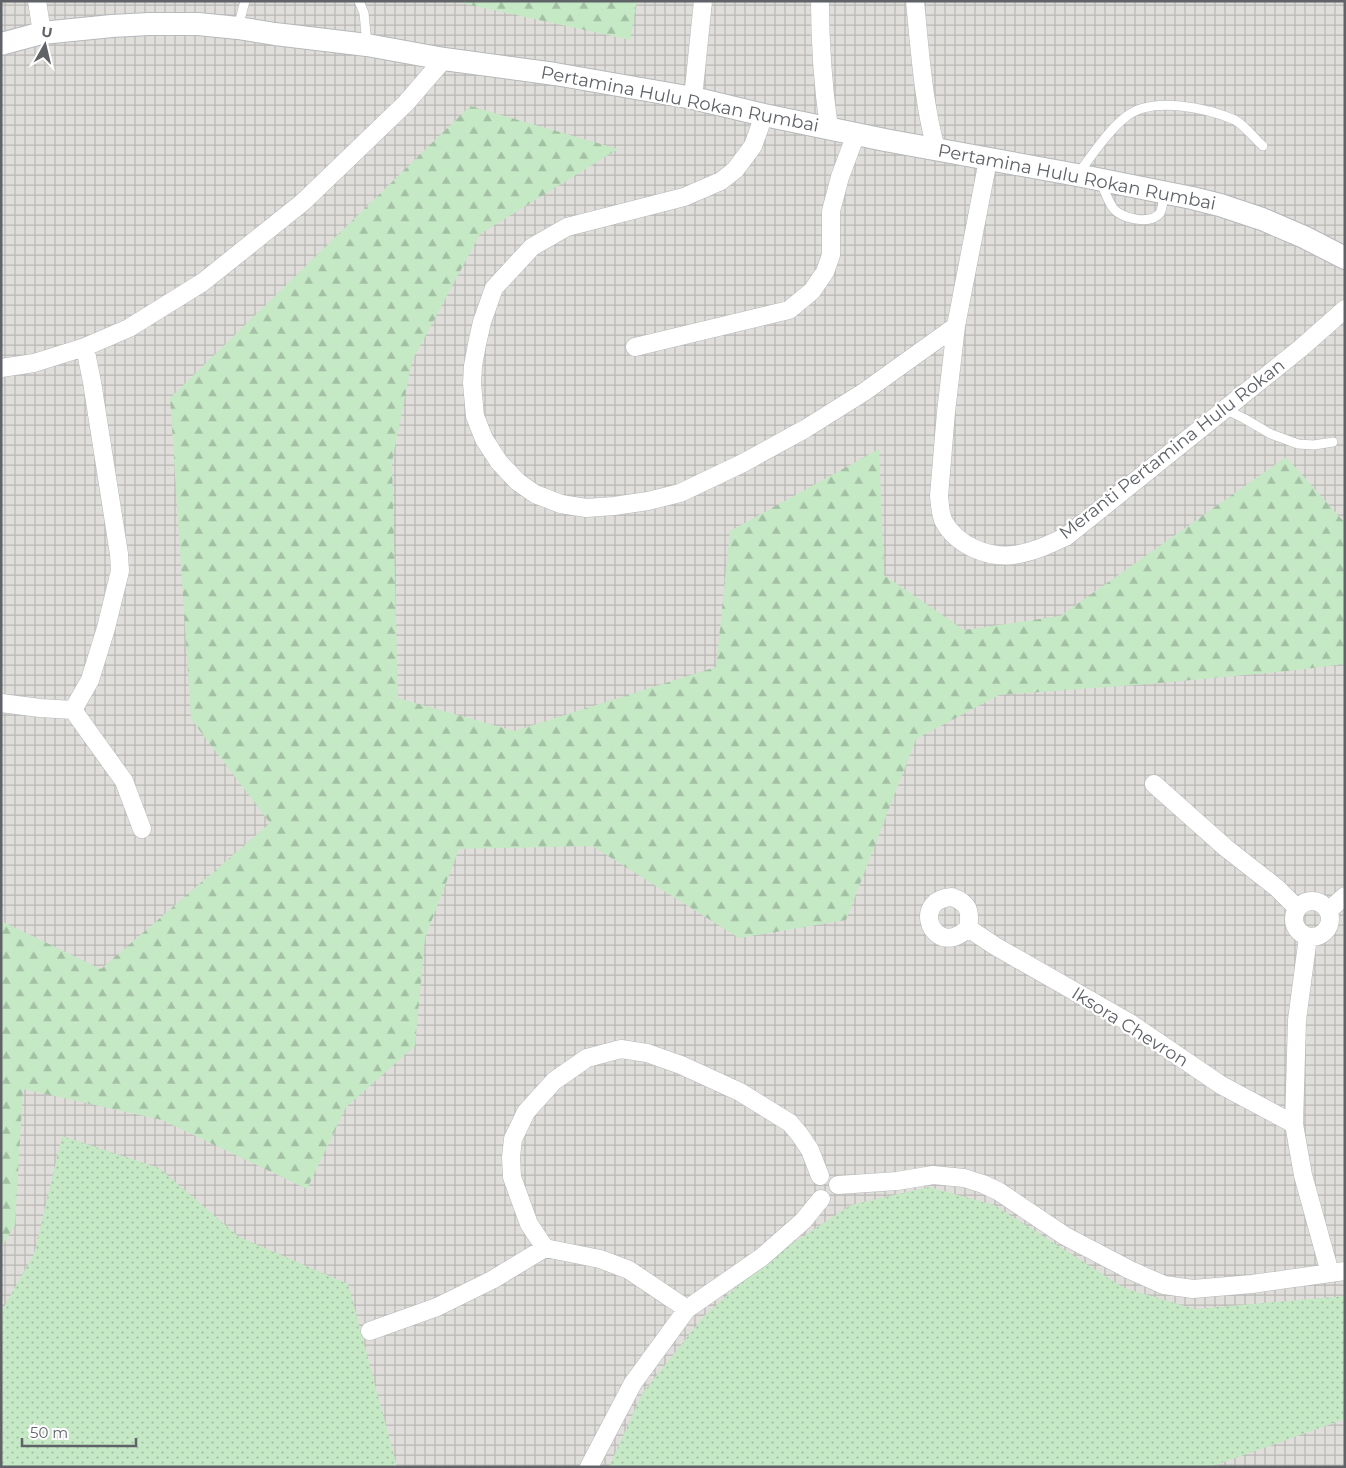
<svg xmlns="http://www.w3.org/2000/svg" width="1346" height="1468" font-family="Montserrat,sans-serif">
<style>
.industrial{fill:url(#industrial-grid)}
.grass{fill:url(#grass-dots)}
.forest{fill:url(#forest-firs)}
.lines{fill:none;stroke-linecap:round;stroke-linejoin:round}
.service-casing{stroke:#b5b8bc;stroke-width:10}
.minor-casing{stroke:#b5b8bc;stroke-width:19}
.tertiary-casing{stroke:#b5b8bc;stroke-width:24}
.service{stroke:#fff;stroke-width:9}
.minor{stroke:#fff;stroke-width:18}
.tertiary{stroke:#fff;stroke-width:22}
.labels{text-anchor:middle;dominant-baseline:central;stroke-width:4.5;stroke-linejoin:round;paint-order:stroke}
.street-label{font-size:18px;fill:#5f6368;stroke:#fff}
</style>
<defs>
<pattern id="industrial-grid" width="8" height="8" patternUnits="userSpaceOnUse" patternTransform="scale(1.25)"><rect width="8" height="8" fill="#e0deda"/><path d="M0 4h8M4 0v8" fill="none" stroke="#b9b8b5"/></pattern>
<pattern id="grass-dots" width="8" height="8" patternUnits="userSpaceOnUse" patternTransform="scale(1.25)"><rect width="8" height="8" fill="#c5e8c5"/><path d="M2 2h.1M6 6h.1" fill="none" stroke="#a3c0a4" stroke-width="1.8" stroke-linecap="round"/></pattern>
<pattern id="forest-firs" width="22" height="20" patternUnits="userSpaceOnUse" patternTransform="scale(1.25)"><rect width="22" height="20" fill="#c5e8c5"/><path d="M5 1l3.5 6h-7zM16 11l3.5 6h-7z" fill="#a3c0a4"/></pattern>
</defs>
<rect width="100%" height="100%" fill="#f1efe8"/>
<path class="industrial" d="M1 1H1345V1467H1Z"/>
<path class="grass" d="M62 1136 159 1168 239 1237 348 1284 397 1467H1V1312L34 1254Z
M929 1187 994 1205 1124 1288 1195 1309 1345 1296V1419L1210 1467H609L642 1394 704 1316 767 1260 851 1205Z"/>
<path class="forest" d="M452 1H637L630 40Z
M470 106 618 149 480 234 412 361 392 462 398 698 514 731 716 667 730 531 879 449 884 575 964 630 1060 616 1286 457 1345 523V664L1289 671 1149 684 999 695 916 739 846 920 739 938 592 846 459 849 425 938 415 1046 346 1107 307 1189 162 1120 23 1089 15 1225 1 1248V921L101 969 270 823 191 719 170 398Z"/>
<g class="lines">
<defs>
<path id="service" d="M359 1 364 13 367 45
M238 27 245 1
M1077 175C1091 157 1109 129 1127 116 1153 96 1207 108 1235 120 1244 125 1255 139 1263 146
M1101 183C1105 191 1108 201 1113 208 1121 219 1151 225 1160 213 1163 208 1163 199 1164 194
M1225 409 1245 419 1271 434 1298 444 1314 445 1333 442"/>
<path id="minor" d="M37 1 42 33
M820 1C820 44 823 86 829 128
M915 1C920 51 923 101 936 149
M693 98 703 1
M764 115 753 146 735 170 721 181 684 197 567 227 532 247 494 288 482 322 477 344 473 366 472 383 475 416 484 439 499 462 518 482 535 494 561 504 586 508 614 506 648 501 680 493 743 463 805 429 864 392 956 326
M988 160 956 326 946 412 939 496C940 504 940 514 944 522 957 545 987 558 1013 555 1032 553 1050 544 1067 536L1301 348 1345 309
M635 347 789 310 812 291 825 272 831 255V211L840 177 856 134
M1 368 34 363 85 347 129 328 203 282 303 202 406 103 444 59
M1 703 40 708 73 710 90 680 106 628 120 571 119 554 92 382 85 347
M73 710 124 781 142 829
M1154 784 1226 848 1277 888 1297 908
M952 897C969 903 971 912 968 928 964 932 960 935 954 937 928 944 915 899 952 897Z
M1294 919a18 18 0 1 1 36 0a18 18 0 1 1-36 0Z
M1329 910 1345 896
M968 928 995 946 1130 1023 1221 1085 1294 1124
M1308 937 1297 1020 1294 1124 1303 1175 1330 1273
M838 1185 897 1181 933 1175 964 1178 983 1184 998 1191 1065 1236 1130 1270 1164 1285 1193 1289 1252 1284 1345 1271
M687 1309 629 1270 600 1259 545 1248 529 1224 512 1177 511 1157 513 1139 526 1112 554 1081 587 1058 621 1049 647 1053 681 1065 740 1092 790 1123 800 1135 810 1150 820 1176
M370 1331 437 1307 492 1280 545 1248
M589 1467 633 1383 687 1309 762 1257 803 1221 821 1199"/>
<path id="tertiary" d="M1 44 42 33 112 26 149 24H198L238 28 275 34 367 45 444 59 555 74 693 98 764 115 885 140 1077 175 1192 198 1220 205 1262 219 1304 237 1345 258"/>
</defs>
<use href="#service" class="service-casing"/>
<use href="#minor" class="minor-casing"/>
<use href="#tertiary" class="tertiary-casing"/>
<use href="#service" class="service"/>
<use href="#minor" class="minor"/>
<use href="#tertiary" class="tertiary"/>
</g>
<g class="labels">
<g class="street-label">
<text transform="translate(680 99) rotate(11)">Pertamina Hulu Rokan Rumbai</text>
<text transform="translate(1077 177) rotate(11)">Pertamina Hulu Rokan Rumbai</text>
<text transform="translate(1172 449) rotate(-38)">Meranti Pertamina Hulu Rokan</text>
<text transform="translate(1130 1027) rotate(32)">Iksora Chevron</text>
</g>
</g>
<rect width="1346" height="1468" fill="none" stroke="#5f6368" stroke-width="5"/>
<g transform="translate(45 45) rotate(8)" stroke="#ffffff" stroke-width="4" paint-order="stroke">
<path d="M0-4L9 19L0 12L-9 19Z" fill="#5f6368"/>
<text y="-8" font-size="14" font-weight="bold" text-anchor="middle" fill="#5f6368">U</text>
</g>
<path d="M22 1438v8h114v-8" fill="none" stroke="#5f6368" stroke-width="2.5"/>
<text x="30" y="1438" font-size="15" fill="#5f6368" stroke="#ffffff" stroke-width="4" paint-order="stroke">50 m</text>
</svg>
